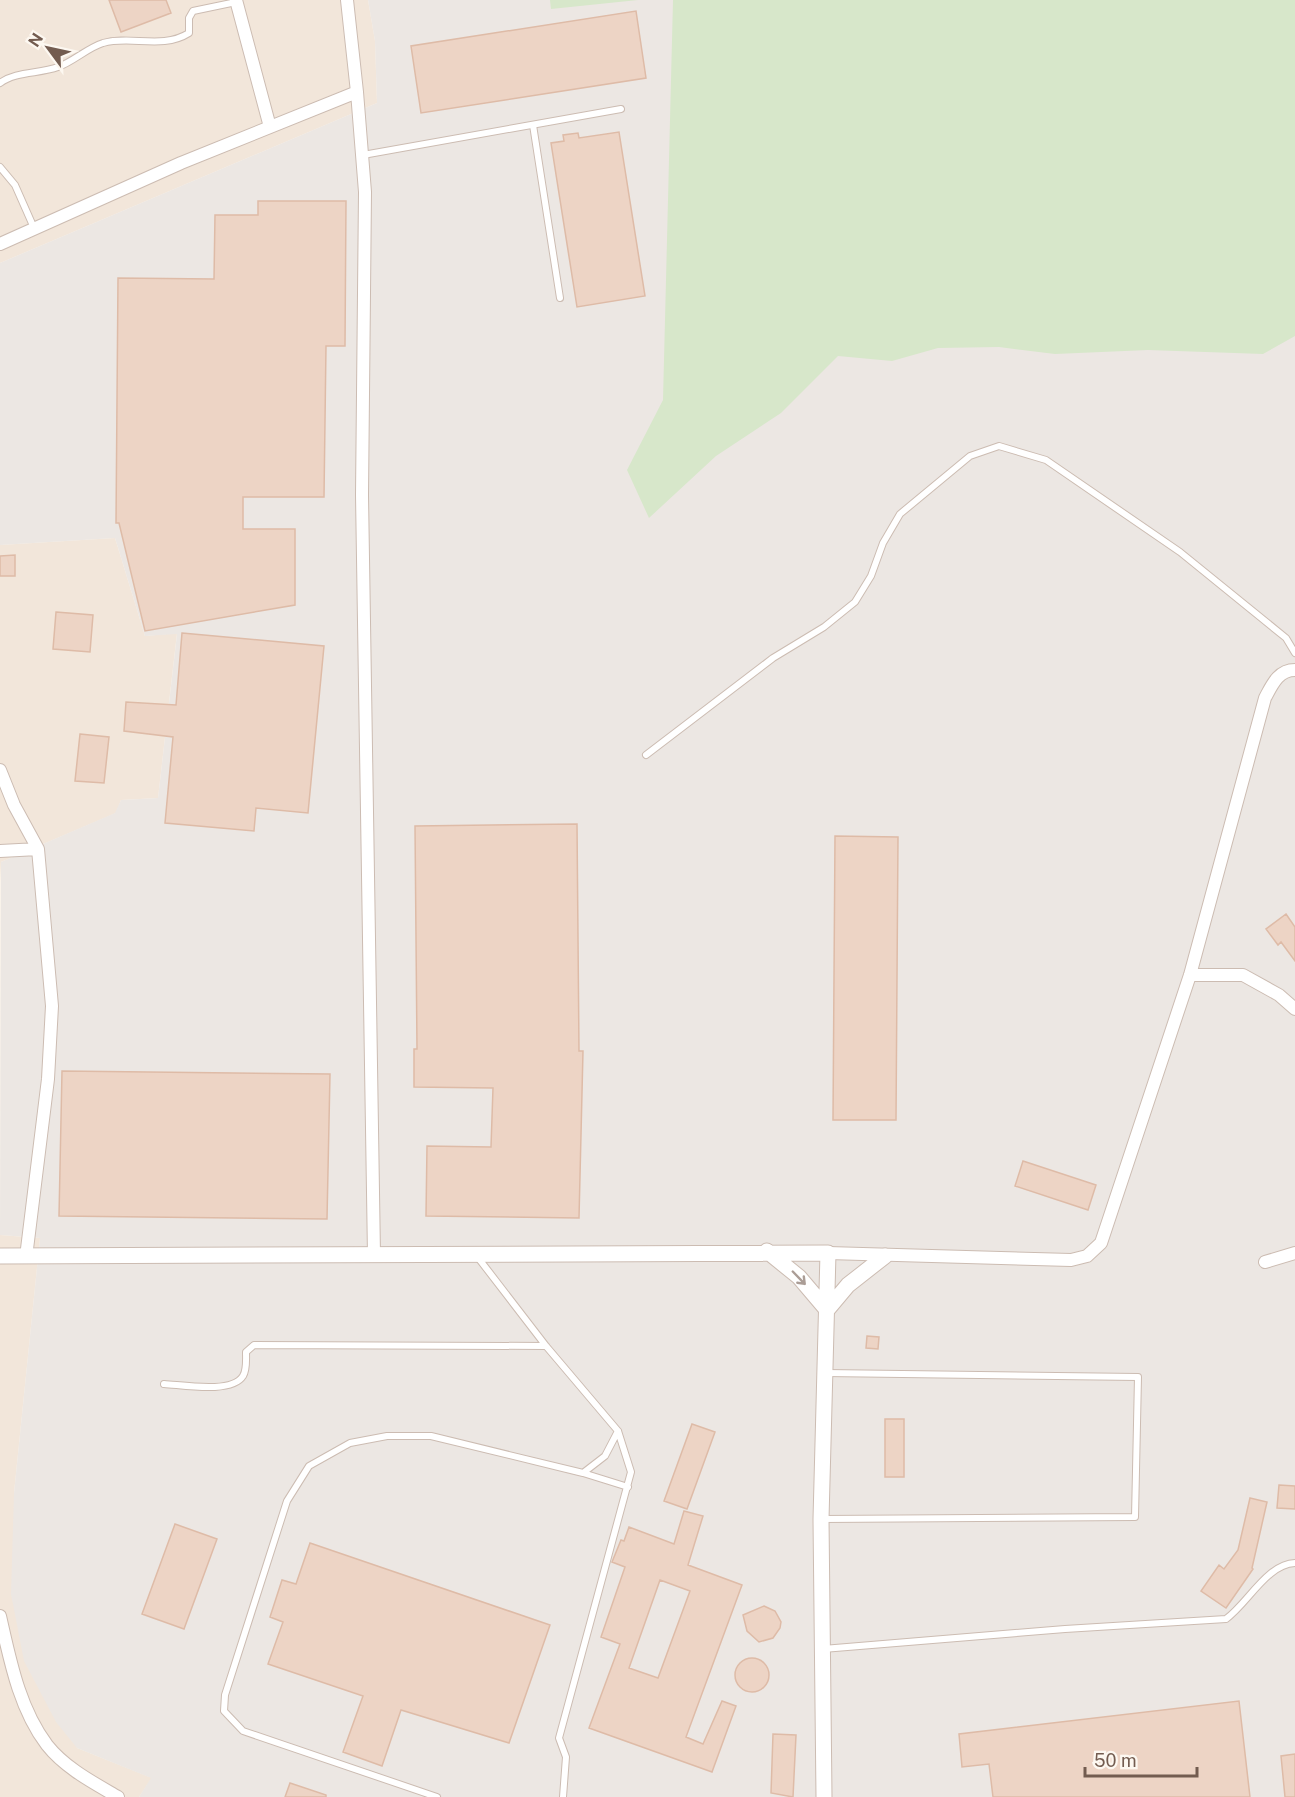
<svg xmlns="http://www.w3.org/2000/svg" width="1295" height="1797" font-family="'Public Sans',sans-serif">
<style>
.residential{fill:#f2e6da}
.industrial{fill:#ece7e3}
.green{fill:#d7e7ca}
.building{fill:#edd4c5;stroke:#debba7;stroke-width:1.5;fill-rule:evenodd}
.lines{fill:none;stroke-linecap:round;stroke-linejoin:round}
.service-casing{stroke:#ccbcb2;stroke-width:8}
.minor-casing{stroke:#ccbcb2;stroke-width:14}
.tertiary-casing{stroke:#ccbcb2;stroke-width:17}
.service{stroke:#fff;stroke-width:6}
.minor{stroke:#fff;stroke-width:12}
.tertiary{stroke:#fff;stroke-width:15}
.oneway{stroke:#ab9d96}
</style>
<rect width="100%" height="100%" fill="#fbf4eb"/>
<path class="residential" d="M0 0H368L375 41 377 103 0 263Z
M115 538 145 636 177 633 158 798 121 800 116 813 1 862 0 881V545Z
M0 1235 40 1238 14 1493 77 1748 152 1778 139 1797H0Z"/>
<path class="industrial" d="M368 0H1295V1797H139L151 1778 77 1748 56 1722 24 1661 11 1594 14 1493 40 1238 0 1235 1 862 115 813 121 800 158 798 177 634 145 636 115 538 0 545V263L377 103 375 41Z"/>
<path class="green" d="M550 0H638L551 9Z
M673 0H1295V336L1263 354 1148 350 1055 354 999 347 938 348 892 361 838 356 781 413 716 456 649 518 627 470 663 400Z"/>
<path class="building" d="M109 0H166L171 13 121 32Z
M636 11 646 78 421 113 411 46Z
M619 132 645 296 577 307 551 143 564 141 563 135 578 133 579 138Z
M258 201H346L345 346H326L324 497H243V529H295V605L145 631 119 523H116L118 278 214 279 215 215H258Z
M15 555V576H0V556Z
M56 612 93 615 90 652 53 649Z
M182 633 324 646 308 813 256 808 254 831 165 823 173 737 124 731 126 702 176 705Z
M80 734 109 737 104 783 75 781Z
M577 824 579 1051H583L579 1218 426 1216 427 1146 491 1147 493 1088 414 1087V1049H417L415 826Z
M835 836 898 837 896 1120H833Z
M1286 914 1295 927V961L1281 942 1278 945 1266 929Z
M62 1071 330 1074 327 1219 59 1216Z
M1023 1161 1096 1185 1088 1210 1015 1186Z
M867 1336 879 1337 878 1349 866 1348Z
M885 1419H904V1477H885Z
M692 1424 715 1432 687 1509 664 1501Z
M1279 1485 1295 1486V1509L1277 1508Z
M1250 1498 1267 1502 1252 1568 1253 1569 1226 1608 1201 1591 1219 1565 1224 1569 1238 1550Z
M684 1511 703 1516 688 1565 742 1585 686 1737 703 1744 722 1701 736 1706 712 1772 589 1728 620 1644 601 1637 625 1567 612 1562 621 1540 624 1541 629 1527 674 1544ZM660 1580 690 1591 658 1678 629 1668Z
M175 1524 217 1539 184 1629 142 1614Z
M310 1543 550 1625 509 1743 401 1710 382 1766 343 1752 363 1696 268 1664 283 1622 270 1617 282 1580 296 1584Z
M764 1606 775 1611 781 1622 780 1628 773 1638 759 1642 747 1631 743 1615Z
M735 1675a17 17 0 1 1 34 0a17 17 0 1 1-34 0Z
M1239 1701 1250 1797H993L989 1764 962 1767 959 1734Z
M773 1734 796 1735 793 1797 771 1793Z
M1295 1754V1797H1285L1281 1756Z
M290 1783 326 1795V1797H285Z"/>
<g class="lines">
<defs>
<path id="service" d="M0 83C16 71 39 74 58 67 73 62 87 48 103 43 131 35 162 50 189 33V18L193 11 236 2
M533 125 560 298
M363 155 621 109
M0 167 15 185 34 228
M646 755 773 658 824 627 855 602 871 576 883 543 900 514 970 456 999 446 1046 460 1180 552 1286 638 1295 653
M476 1255 546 1346 618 1431 631 1472 559 1738 566 1757 563 1797
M164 1384C183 1385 232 1394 243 1376 247 1370 246 1359 246 1352L254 1345 546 1346
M583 1473 628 1487
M822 1519 1135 1517 1138 1377 825 1373
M823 1649 1065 1629 1226 1619C1248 1603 1267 1564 1295 1563
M437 1797 243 1731 224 1711 225 1695 287 1501 309 1466 350 1443 387 1436H431L583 1473 605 1456 618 1431"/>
<path id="minor" d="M236 0 270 127
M347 0 357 92
M0 244 181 163 357 92 365 192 362 495 374 1255
M0 770 14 805 38 849 0 851
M1190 975H1243L1279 995 1295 1009
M828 1253 1071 1260 1087 1256 1101 1243 1190 975 1265 698C1272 685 1278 670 1295 670
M26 1257 48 1079 52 1006 38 849
M1265 1262 1295 1253
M0 1616C10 1660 19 1708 47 1745 65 1768 94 1783 118 1797"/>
<path id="tertiary" d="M767 1251 799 1277 827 1310 848 1285 885 1256
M0 1256 828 1253 821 1519 824 1797"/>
</defs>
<use href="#service" class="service-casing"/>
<use href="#minor" class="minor-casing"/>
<use href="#tertiary" class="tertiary-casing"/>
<use href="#service" class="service"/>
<use href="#minor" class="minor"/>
<use href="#tertiary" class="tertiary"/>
</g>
<defs><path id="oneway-shaft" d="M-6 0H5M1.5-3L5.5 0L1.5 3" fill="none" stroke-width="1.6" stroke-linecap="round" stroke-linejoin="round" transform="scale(1.5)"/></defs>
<use class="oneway" href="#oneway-shaft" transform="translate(799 1278) rotate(46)"/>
<g transform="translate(48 48) rotate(303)" stroke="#fdf8f1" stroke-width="4.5" paint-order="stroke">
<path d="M0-4.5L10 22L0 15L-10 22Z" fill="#735c50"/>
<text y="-9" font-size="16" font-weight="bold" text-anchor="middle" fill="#735c50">N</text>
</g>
<path d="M1085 1767v9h112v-9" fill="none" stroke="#735c50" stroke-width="3"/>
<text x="1094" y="1767" font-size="18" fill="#735c50" stroke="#fdf8f1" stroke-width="4.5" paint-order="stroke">50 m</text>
</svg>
